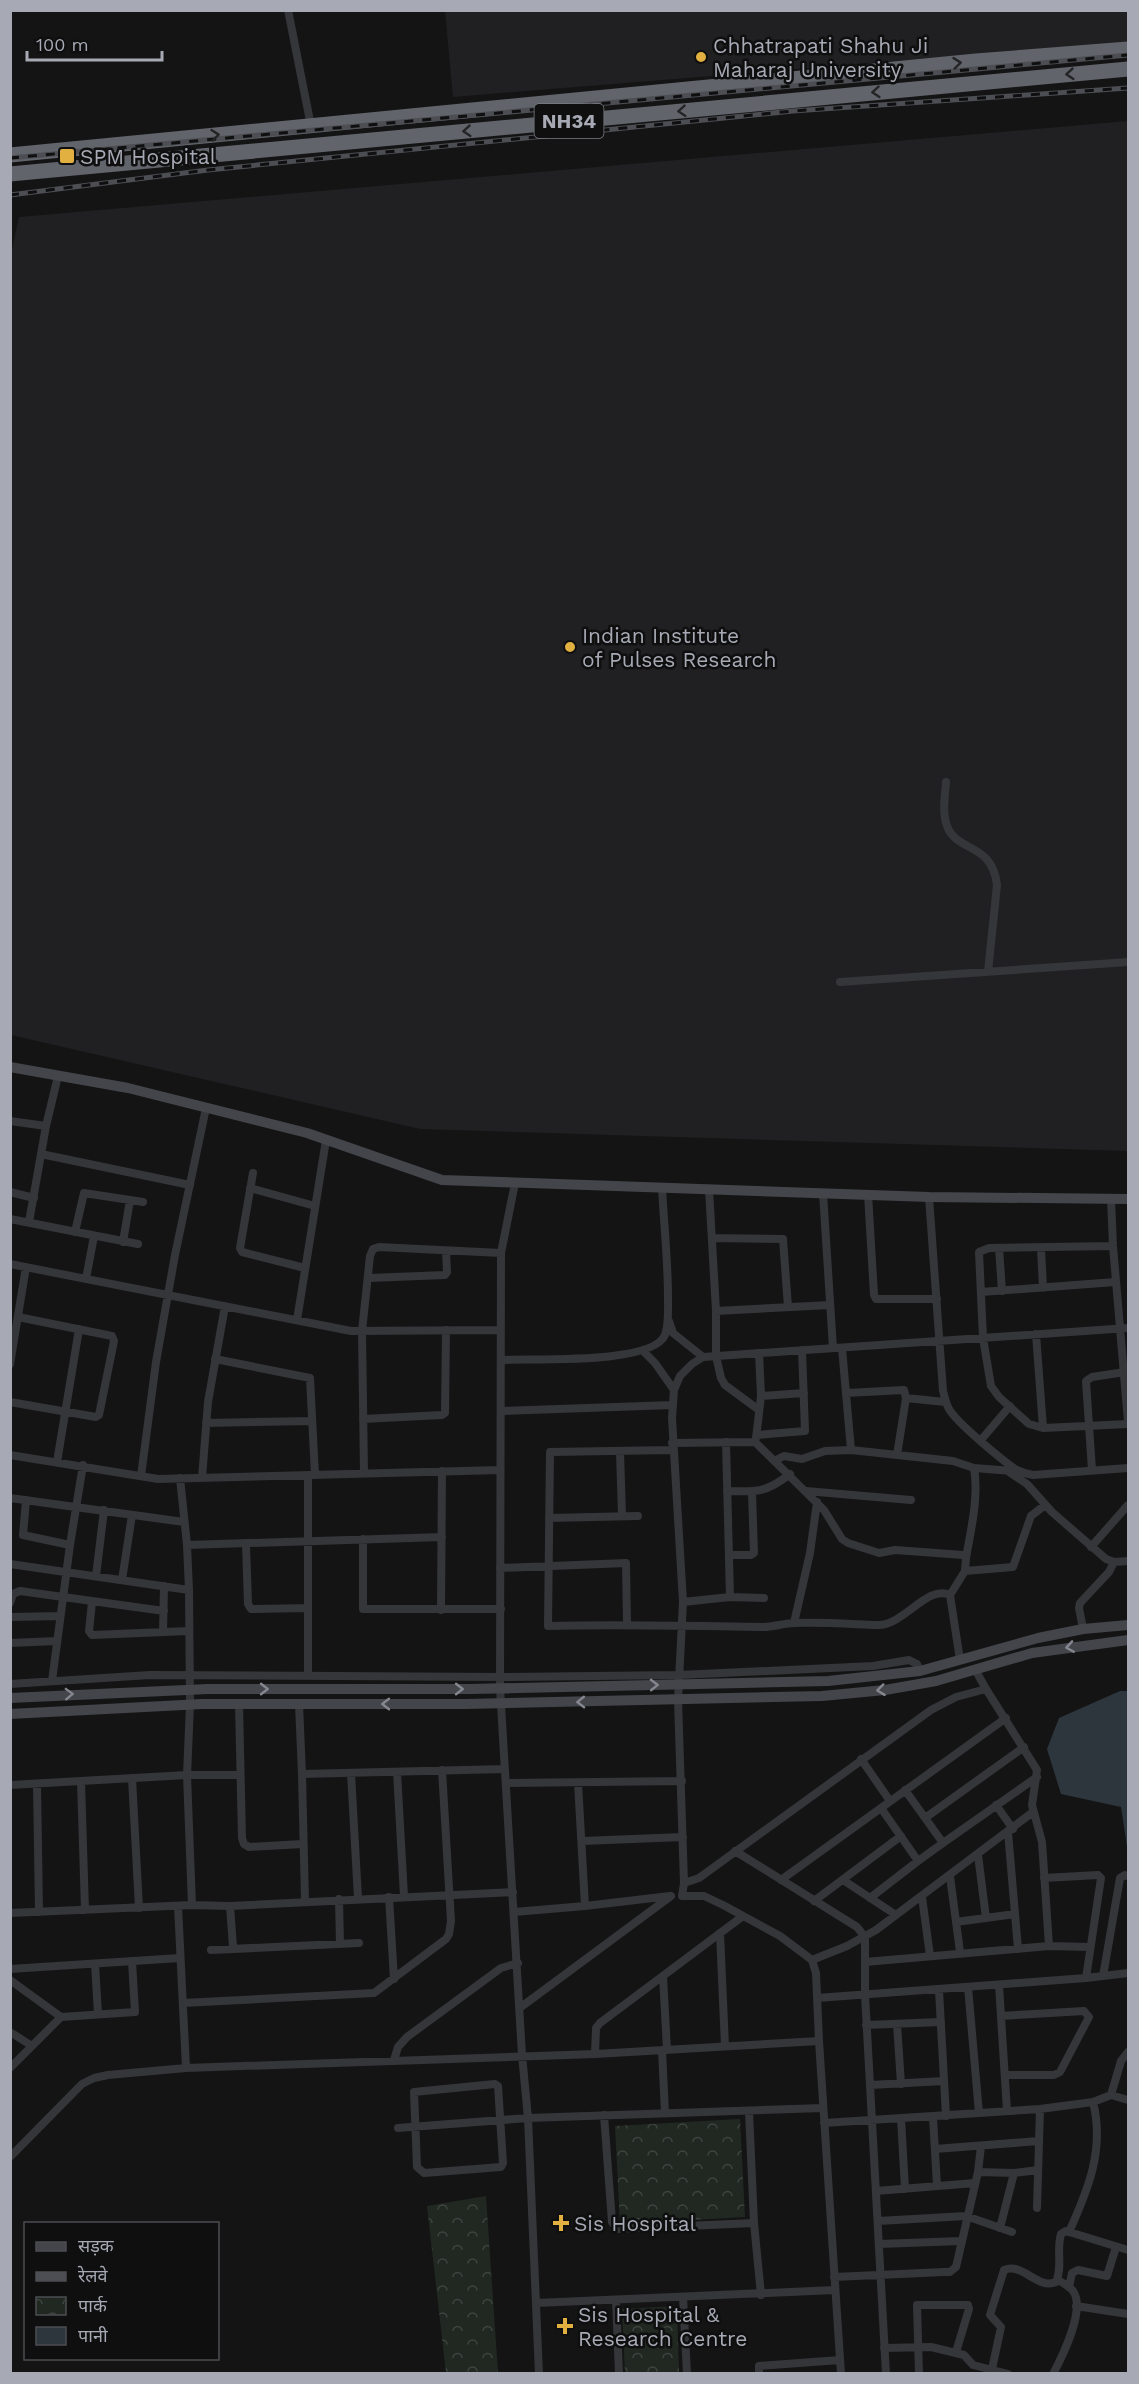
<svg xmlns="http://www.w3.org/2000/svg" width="1139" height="2384" font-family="'Work Sans','Noto Sans Devanagari',sans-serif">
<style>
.built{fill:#202022}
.park{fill:url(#park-crowns)}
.water{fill:#2e363d}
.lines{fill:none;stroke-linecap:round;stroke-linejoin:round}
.street{stroke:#35363a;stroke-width:8}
.secondary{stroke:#43454a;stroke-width:10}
.highway{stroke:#61646a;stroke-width:15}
.rail-casing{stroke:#4c4e53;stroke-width:5}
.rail{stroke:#0f0f10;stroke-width:3;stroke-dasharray:9;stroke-linecap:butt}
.oneway{stroke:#242426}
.oneway2{stroke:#84878f}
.poi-dot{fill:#e1b040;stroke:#0f0f10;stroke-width:2}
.labels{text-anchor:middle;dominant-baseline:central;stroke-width:5;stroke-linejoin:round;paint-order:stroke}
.shield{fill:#0f0f10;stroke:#797c83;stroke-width:1.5}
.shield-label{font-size:20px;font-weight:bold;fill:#a7aab4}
.poi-label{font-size:21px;fill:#a7aab4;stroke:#0f0f10;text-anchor:start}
</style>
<defs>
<pattern id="park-crowns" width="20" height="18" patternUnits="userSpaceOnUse" patternTransform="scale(1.5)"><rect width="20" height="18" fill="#202821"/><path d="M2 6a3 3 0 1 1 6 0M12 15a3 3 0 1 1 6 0" fill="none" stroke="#3e443f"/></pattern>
</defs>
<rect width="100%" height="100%" fill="#141415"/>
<path class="built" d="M1128 10V42L453 97 445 11Z
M1128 121V1151L420 1129 11 1035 10 259 19 217Z"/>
<path class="park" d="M740 2119 745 2217 620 2224 615 2126Z
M486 2196 498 2373H446L427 2206Z
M677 2306 679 2373H625L622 2309Z"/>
<path class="water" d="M1120 1691H1128V1853L1121 1807 1061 1794 1047 1749 1059 1718Z"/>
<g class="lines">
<path class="street" d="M288 10 311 126
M946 782C945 796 942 813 947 826 957 853 992 842 997 885L988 972
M840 982 1128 962
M10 1121 46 1126
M41 1154 190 1185
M253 1173 240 1248 242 1252 305 1268
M515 1183 501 1253 500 1688 522 2055 528 2118 539 2374
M250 1188 315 1206
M709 1189 716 1311V1356L721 1378 725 1385 759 1410
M10 1192 34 1198
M823 1193 833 1348
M868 1194 874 1295 876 1299H937
M929 1197 943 1391C945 1398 946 1404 949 1409 957 1423 1001 1459 1015 1469 1021 1472 1027 1474 1033 1475L1128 1468
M1111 1199 1113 1246 1128 1422
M10 1219 138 1244
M29 1222 46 1126 58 1076
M75 1232 84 1193 143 1202
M712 1238 783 1239 788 1307
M123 1242 130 1200
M999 1248 1002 1291
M1041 1248 1043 1288
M10 1264 351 1331 500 1330
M369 1278 445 1275 447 1272 446 1251
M86 1279 94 1236
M981 1292 1115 1282
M716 1311 830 1305
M297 1320 326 1140
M669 1321 673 1333 703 1357
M1036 1334 1043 1428 1128 1424
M842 1348 851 1450 953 1461 974 1468C979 1497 971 1529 966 1558
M643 1351 655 1363 674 1390
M215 1359 310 1378 315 1475
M501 1360C533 1358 652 1365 665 1335 669 1324 668 1309 668 1298 668 1261 664 1225 662 1188
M10 1364 26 1267
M846 1393 904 1390 906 1398 897 1455
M761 1396 804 1393
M906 1398 945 1402
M10 1402 96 1417 99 1415 114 1341 112 1336 18 1317
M501 1411 673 1405
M363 1419 442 1415 445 1413 446 1330
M206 1423 312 1421
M1043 1428 1029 1424 999 1397 991 1386 983 1338 979 1252 989 1248 1113 1246
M757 1435 805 1431 802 1350
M756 1438 761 1396 759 1353
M981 1440 1010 1406
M726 1442 730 1597
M672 1443 755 1442 824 1510 842 1539 848 1543 879 1553 895 1550 963 1555 966 1558 965 1571 950 1595C927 1584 904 1626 877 1625 850 1624 822 1622 795 1623 784 1623 774 1627 763 1627 691 1626 620 1624 548 1626L550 1452 672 1450
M620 1451 622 1516
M10 1455 158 1479 500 1470
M776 1460 784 1456 802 1459 825 1451 851 1450
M57 1462 79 1329
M974 1468 1012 1471
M1092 1470 1086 1381 1092 1377 1125 1372
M1009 1472 1027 1484 1052 1512 1106 1559 1114 1562 1128 1561
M364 1473 362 1331 370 1256 373 1249 379 1247 501 1253
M308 1475V1675
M141 1476 156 1362 175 1255 206 1108
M180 1478 187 1545 189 1590 190 1705 187 1775 192 1905
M202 1478 208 1402 225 1306
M727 1491C756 1492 766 1493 790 1474
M806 1491 911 1500
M10 1498 184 1522
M26 1500 23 1535 70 1545
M549 1518 638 1516
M363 1539V1609H501
M246 1544 248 1604 251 1609 308 1608
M187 1545 442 1537
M1091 1547 1128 1505
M729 1555H751L754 1553 752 1492
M10 1564 189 1590
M500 1568 626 1563 627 1624
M965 1571 1013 1567 1031 1516 1045 1505
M96 1576 104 1510
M122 1580 132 1515
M950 1595 960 1660
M92 1602 89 1631 92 1635 189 1631
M683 1602 730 1597 764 1598
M10 1603 13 1594 20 1591 164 1611
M441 1610 442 1471
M10 1617 60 1616
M794 1623 810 1553 817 1502
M1083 1629 1079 1608 1080 1603 1109 1572 1114 1562
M163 1632 164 1586
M10 1643 57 1641
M976 1671 986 1689
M52 1681 70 1545 83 1465
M10 1684 150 1675 502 1677 679 1675 873 1666 909 1660 917 1664 920 1671
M239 1704 242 1838 244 1844 249 1847 302 1844
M299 1704 302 1774 305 1901
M861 1759 890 1801
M397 1772 404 1896
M351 1773 358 1898
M302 1774 505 1769
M132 1778 139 1908
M81 1781 85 1910
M506 1783 682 1781
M37 1784 39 1912
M10 1785 187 1775H240
M996 1805 1013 1829
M881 1808 918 1861 943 1843 905 1790
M925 1818 1024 1747
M1008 1832 1018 1949
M582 1841 683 1837
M943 1843 1037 1777
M735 1851 857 1927 865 1937V1995L886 2374
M978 1855 986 1918
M950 1876 960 1952
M1044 1878 1098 1875 1101 1878 1086 1978
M781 1880 1006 1718
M843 1880 896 1915
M684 1883 699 1878 931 1710 956 1697 986 1689 1037 1770 1032 1805 1042 1842 1049 1946
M389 1897 394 1979
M922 1897 930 1956
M870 1898 918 1861
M339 1899 340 1944
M814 1901 901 1836
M178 1906 186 2068
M230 1906 233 1947
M585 1906 670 1896
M514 1912 585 1906 578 1783
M10 1913 192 1905 230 1906 513 1892
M956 1922 1015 1914
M720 1933 725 2046
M211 1950 359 1943
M812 1960 847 1946 876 1930 1033 1812
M865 1962 1049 1946 1090 1947
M95 1964 98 2014
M10 1969 180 1958
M663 1976 667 2050
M1103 1976 1120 1878 1125 1875 1128 1876
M10 1980 61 2017 135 2012 132 1961
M999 1985 1007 2111
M968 1987 979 2113
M939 1990 946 2116
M817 1998 1086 1978 1128 1973
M183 2003 374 1993 446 1939 449 1934 451 1921 442 1770
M521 2007 671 1896
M1001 2016 1084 2011 1089 2017 1060 2072 1054 2075H1005
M897 2024 901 2084
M866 2025 941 2022
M10 2032 32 2046
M662 2050 665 2113
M595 2054 596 2028 600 2023 743 1916
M394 2060 398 2047 407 2037 501 1968 518 1963
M10 2068 61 2017
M495 2084 498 2086 503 2163 501 2167 424 2173 417 2167 414 2092Z
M870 2085 944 2081
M1111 2095 1121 2061 1128 2052
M604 2115 612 2222 617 2229 754 2223 749 2111
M933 2117 937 2186
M901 2118 905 2189
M824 2123 1040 2109 1093 2102 1111 2095 1128 2100
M398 2128 528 2118 823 2108
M935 2149 1039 2141
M10 2157 82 2084 94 2078 108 2075 186 2068 595 2054 819 2041
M978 2172 1014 2173 1038 2170
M876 2191 975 2183
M1037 2208 1040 2109
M878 2221 966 2216 1012 2232
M754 2223 761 2295
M1000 2228 1014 2173
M1069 2232C1088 2190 1105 2149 1093 2102
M879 2244 961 2241
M834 2277 944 2272H950L956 2267 978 2172 981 2146
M1069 2287 1072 2273 1078 2270 1107 2276 1116 2247
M683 2297 687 2374
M616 2300 619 2374
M536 2303 835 2290
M1076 2306 1128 2314
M884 2348 931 2347 964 2355 973 2365 1008 2374
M992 2369 1001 2327 990 2315 1004 2270C1023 2262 1037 2290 1056 2282 1063 2267 1056 2250 1061 2234L1066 2231 1128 2250
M759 2374V2366L840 2360
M841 2374 819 2041 816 1973 812 1960 780 1936 723 1905 704 1896H682L684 1883 678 1700 683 1602 672 1418 674 1390 680 1376 692 1364 703 1357 1128 1328
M919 2374 917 2305H968L969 2309 956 2352
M1053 2374C1062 2357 1086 2309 1073 2291 1069 2286 1063 2283 1058 2280"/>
<path class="secondary" d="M10 1067 128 1088 307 1133 442 1180 929 1197 1128 1199
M10 1698 208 1689H471L828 1681 920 1671 1038 1638 1083 1629 1128 1625
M10 1714 202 1704H465L822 1696 885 1690 936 1681 1032 1653 1128 1640"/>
<path class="highway" d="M10 155 976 61 1128 49
M10 174 1128 69"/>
<defs>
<path id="rail" d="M10 158 1128 55
M10 195 208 170 793 111 1128 88"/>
</defs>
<use href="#rail" class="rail-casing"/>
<use href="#rail" class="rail"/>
</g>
<defs><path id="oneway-chevron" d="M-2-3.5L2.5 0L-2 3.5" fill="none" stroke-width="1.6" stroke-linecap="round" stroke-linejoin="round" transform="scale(1.5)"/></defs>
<g class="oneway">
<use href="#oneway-chevron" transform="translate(957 63) rotate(-6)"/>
<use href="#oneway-chevron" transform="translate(1070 74) rotate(175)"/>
<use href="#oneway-chevron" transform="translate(876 92) rotate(175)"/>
<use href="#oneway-chevron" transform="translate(682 111) rotate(175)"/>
<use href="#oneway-chevron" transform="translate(467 131) rotate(175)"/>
<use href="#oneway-chevron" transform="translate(215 135) rotate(-6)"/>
</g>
<g class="oneway2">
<use href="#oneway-chevron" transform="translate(1070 1647) rotate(171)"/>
<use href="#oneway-chevron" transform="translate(654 1685) rotate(-1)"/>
<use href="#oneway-chevron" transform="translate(264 1689)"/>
<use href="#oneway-chevron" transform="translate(459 1689)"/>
<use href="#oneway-chevron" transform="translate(881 1690) rotate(173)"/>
<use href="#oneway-chevron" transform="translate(69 1694) rotate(-2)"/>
<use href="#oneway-chevron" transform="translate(581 1702) rotate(179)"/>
<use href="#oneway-chevron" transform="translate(386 1704) rotate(-180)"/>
</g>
<g class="poi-dot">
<circle cx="701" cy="57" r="6"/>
<rect x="59" y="148" width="16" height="16" rx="3"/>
<circle cx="570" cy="647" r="6"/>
<path d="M558 2214h6v6h6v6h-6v6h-6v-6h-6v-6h6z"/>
<path d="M562 2317h6v6h6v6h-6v6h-6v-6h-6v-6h6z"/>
</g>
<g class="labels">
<rect class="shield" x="534.5" y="104" width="69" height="34" rx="4.5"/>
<g class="shield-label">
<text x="569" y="121">NH34</text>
</g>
<g class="poi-label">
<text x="713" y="45">Chhatrapati Shahu Ji<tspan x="713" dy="24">Maharaj University</tspan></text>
<text x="80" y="156">SPM Hospital</text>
<text x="582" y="635">Indian Institute<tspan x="582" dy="24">of Pulses Research</tspan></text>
<text x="574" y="2223">Sis Hospital</text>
<text x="578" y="2314">Sis Hospital &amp;<tspan x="578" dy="24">Research Centre</tspan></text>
</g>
</g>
<rect width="1139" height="2384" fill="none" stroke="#a7aab4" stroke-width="24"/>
<rect x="24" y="2222" width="195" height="138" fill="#0f0f10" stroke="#4c4d52" stroke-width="1.5"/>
<rect x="36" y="2242" width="30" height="9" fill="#43454a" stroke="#4c4d52" stroke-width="1.5"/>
<text x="78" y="2252" font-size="18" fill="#a7aab4">सड़क</text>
<rect x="36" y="2272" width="30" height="9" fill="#4c4e53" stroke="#4c4d52" stroke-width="1.5"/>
<text x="78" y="2282" font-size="18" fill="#a7aab4">रेलवे</text>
<rect x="36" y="2297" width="30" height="18" fill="url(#park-crowns)" stroke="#4c4d52" stroke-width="1.5"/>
<text x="78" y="2312" font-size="18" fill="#a7aab4">पार्क</text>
<rect x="36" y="2327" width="30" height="18" fill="#2e363d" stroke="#4c4d52" stroke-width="1.5"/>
<text x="78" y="2342" font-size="18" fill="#a7aab4">पानी</text>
<path d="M27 51v9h135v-9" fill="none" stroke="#a7aab4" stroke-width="3"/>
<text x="36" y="51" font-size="18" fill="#a7aab4" stroke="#0f0f10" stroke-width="4.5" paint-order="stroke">100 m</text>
</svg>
